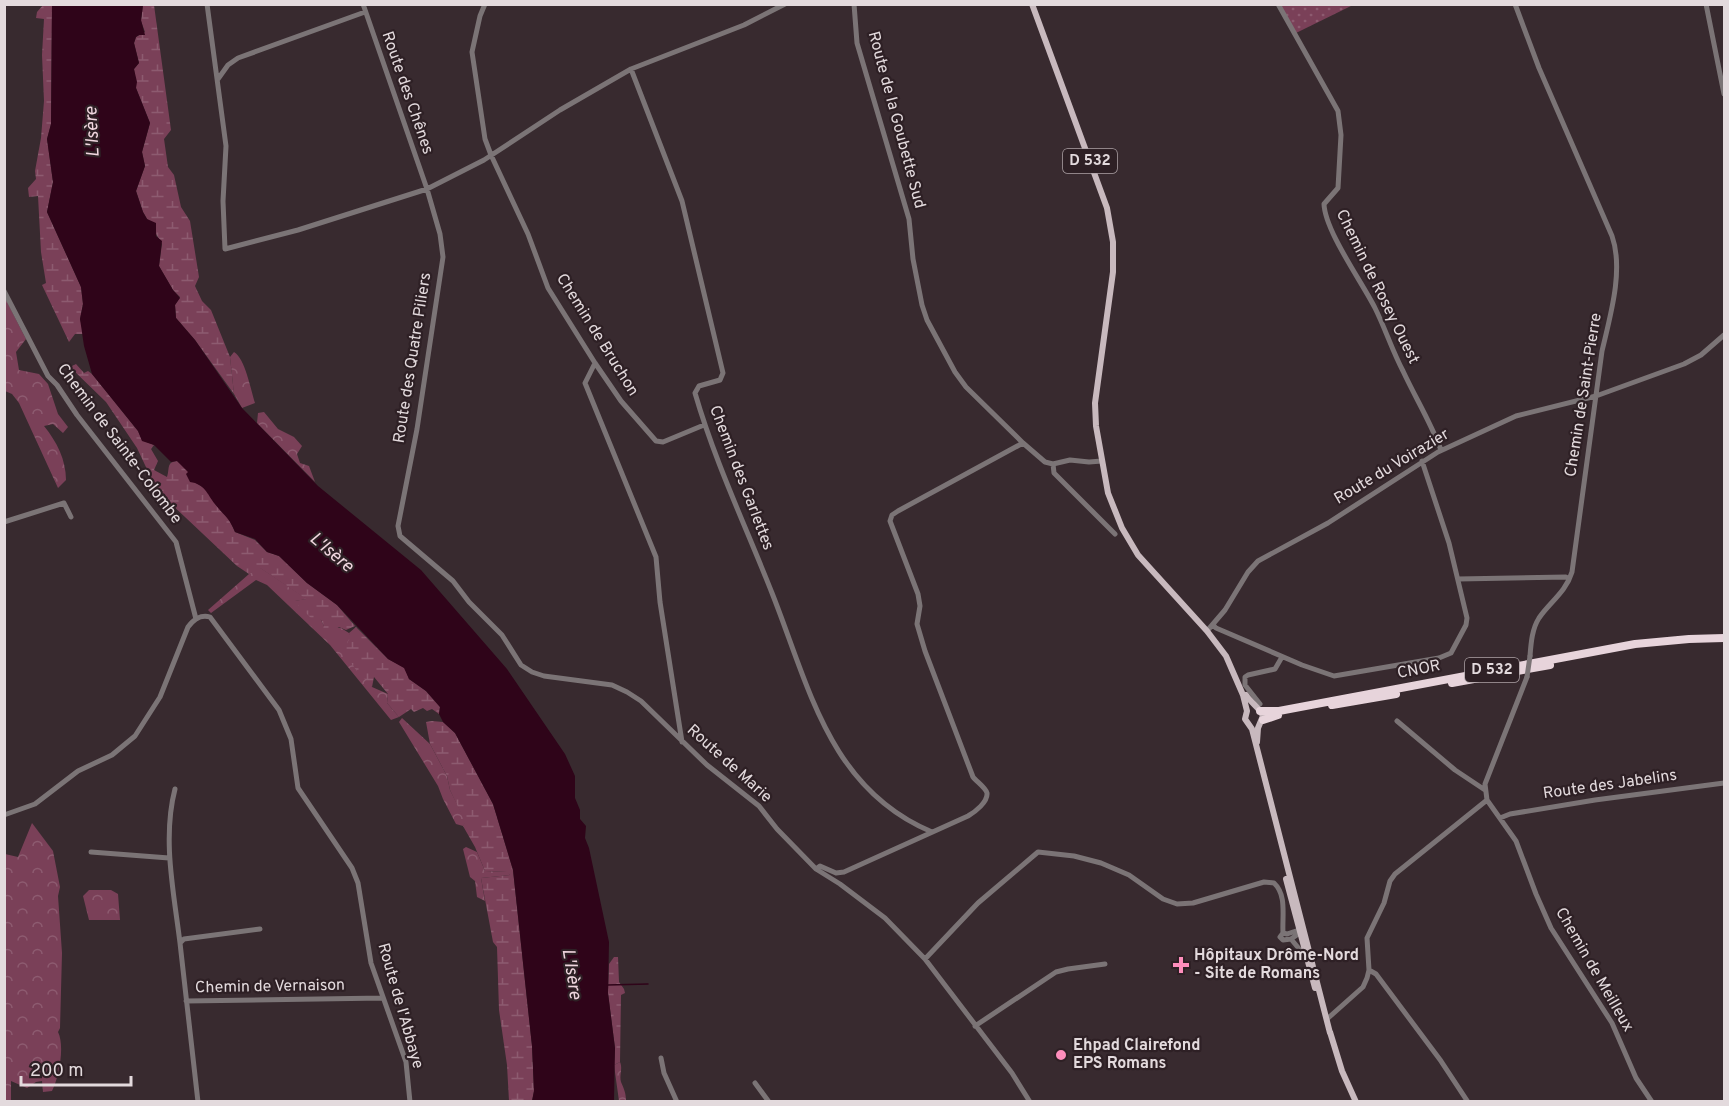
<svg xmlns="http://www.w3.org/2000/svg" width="1729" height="1106" font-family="Overpass,sans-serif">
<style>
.forest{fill:url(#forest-crowns)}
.wetland{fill:url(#wetland-marsh)}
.park{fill:url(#park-dots)}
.water{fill:#2f0419}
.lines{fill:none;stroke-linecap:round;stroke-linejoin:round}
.stream{stroke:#2f0419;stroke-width:1.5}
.minor{stroke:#7b7476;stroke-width:5}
.major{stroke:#c8b9be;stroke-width:6}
.highway{stroke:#e7d4db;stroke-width:8}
.minor-bridge{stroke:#7b7476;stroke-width:5}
.poi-dot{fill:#fe8ebc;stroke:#2e2025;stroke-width:2}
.labels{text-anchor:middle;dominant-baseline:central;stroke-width:4.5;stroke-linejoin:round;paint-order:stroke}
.shield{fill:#2e2025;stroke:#ada2a6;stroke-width:1.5}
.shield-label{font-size:15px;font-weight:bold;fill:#e3dadd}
.street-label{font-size:16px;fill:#e3dadd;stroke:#2e2025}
.poi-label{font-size:16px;font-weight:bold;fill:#e3dadd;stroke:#2e2025;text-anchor:start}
.water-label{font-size:18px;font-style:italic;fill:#f0d6df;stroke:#2e2025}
</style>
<defs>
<pattern id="forest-crowns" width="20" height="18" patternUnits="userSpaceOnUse" patternTransform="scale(1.5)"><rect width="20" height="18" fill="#7a4058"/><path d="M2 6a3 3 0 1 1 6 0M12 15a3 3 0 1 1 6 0" fill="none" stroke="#8d5b70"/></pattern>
<pattern id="wetland-marsh" width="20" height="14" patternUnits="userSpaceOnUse" patternTransform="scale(1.5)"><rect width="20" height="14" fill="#7a4058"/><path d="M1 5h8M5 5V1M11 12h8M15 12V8" fill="none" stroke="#8d5b70"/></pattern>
<pattern id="park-dots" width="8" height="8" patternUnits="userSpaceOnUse" patternTransform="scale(1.5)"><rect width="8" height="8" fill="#7a4058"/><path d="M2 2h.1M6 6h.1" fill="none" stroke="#8d5b70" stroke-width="1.8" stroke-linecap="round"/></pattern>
</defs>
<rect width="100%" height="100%" fill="#382a2f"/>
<path class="forest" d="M5 298 26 339 16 352 19 370 39 374 48 384 58 414 68 427 63 433 53 424 44 426C57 442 66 460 66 480L58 488 19 403 12 394 5 391Z
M234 352C245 358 251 391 255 403L242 408 234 394 230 357Z
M264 412 278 429 294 437 302 446 297 454 300 463 309 466 315 482 257 423 258 413Z
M259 567 307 599 295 601 321 620 324 626 341 628 349 633 372 687 388 694 387 703 399 717 391 720 330 645 267 585 256 580 211 613 208 610 249 574Z
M402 718 430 744 447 776 450 790 466 822 463 826 456 824 443 799 438 786 399 722Z
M32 823 53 851 60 887 58 896 62 953 60 1028 58 1032C65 1046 59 1077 52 1091L43 1092 42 1081 36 1082 27 1088 11 1081V1101H5V854L18 857Z
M466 847 477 852 485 871 508 872 510 875 481 878 485 901 477 897 475 881 470 877 463 849Z
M89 890H111L118 894 120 920H89L83 896Z
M620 1062C623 1069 619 1075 621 1082 624 1089 626 1093 626 1101H619L614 1065Z"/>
<path class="wetland" d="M43 5H52L51 124 47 139 53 182 47 212 81 287 83 304 80 319 84 334H75L69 342 42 285 46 283 41 252 38 196 29 197 28 188 36 179 35 171 41 138 44 101 42 55 44 19 36 18 37 12Z
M143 5H154L171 130 164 139 168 167 174 175 181 207 190 221 199 277 195 286 202 301 211 310 230 357 234 394 195 340 176 318 175 305 180 297 173 290 159 266 162 244 143 212 136 191 145 166 142 152 150 123 136 88 134 69 139 63 134 43 136 37 145 32 141 21Z
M76 364 84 373 88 371 92 374 138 431 142 440 154 445 151 449 158 461 154 470 167 477C170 469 166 462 177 461L185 467 196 483 206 489 215 504 229 519 235 532 255 540 267 552 279 556 307 583 337 605 355 626 346 630 339 627 328 634 323 629 324 626 321 620 312 619 294 601 306 599 260 568 249 574 237 566 168 501 153 482 137 448 106 402 70 367Z
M356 627 388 659 405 668 409 679 426 691 440 707 439 714 432 709 427 711 423 708 414 712 411 709 399 717 387 703 388 694 374 677 372 687C361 674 337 656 350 638L349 633Z
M432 721 443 722 455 733 493 804 513 870 532 1046 534 1091 532 1101H509L507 1065 499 1010 497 947 493 942 481 878 510 875 507 872 485 871 475 847 463 826 465 822 450 790 447 776 430 744 426 722Z
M614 957H618L619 982 624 989 625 993 621 995 620 1062 614 1065 615 1048 608 993 609 964Z"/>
<path class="park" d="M1280 5H1353L1296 33Z"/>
<path class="water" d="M52 5H143L141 20 145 35H139L136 37 134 43 139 63 134 69 137 82 136 88 150 123 142 152 145 166 136 191 143 212 147 219 156 223V236L162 241 159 266 173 290 180 298 175 305 176 318 195 340 242 408 318 486 421 570 507 669 565 754 575 776V798L580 810V819L586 826 585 838 589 848 609 942 608 993 615 1048 614 1101H532L534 1091 532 1046 513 870 493 804 455 733 443 722 439 714 440 707 426 691 409 679 404 668 388 659 337 605 307 583 279 556 267 552 255 539 235 532C229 517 224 516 215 504 207 494 205 484 190 482L186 474 188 472 177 461 171 462 154 445 142 441 138 431 92 374 84 346 80 319 83 304 81 287 47 212 53 182 47 139 51 124Z"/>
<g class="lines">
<path class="stream" d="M607 985 648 984"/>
<path class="minor" d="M207 4 226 146 223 201 225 249 298 230 427 189 484 160 560 110 631 69 744 25 785 4
M363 4 427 189 440 234 443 257 417 429 398 526 400 536 453 581 469 602 502 635 521 665 532 672 544 676 612 685 627 692 641 701 707 765 759 806 777 829 816 869 840 884 885 918 925 959 1012 1073 1030 1102
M485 4 480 16 472 52 485 139 491 155 528 234 548 288 595 363 621 401 656 441 663 442 704 425
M854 4 857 43 909 219 913 259 922 305 927 320 955 372 966 387 1023 443 1045 462 1053 464 1070 460 1089 462 1102 461
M1278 4 1338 111 1341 135 1338 188 1324 204C1325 231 1362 282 1375 308 1385 328 1392 350 1403 371 1416 399 1430 421 1441 450
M1515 4 1539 68 1612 236C1624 270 1610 317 1602 351L1572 572C1566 592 1550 602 1539 618 1532 629 1531 643 1530 656
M1706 4 1724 94
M631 69 682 201 723 373 720 380 699 386 695 393C715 462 746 527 772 593 809 686 829 789 932 832
M218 79 228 65 238 58 365 12
M4 291 48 376 57 385 77 415 176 542 196 619
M595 363 585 383 656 557 660 602 682 742
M1053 464 1054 473 1115 534
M4 522 64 503 71 517
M1458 579 1566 577 1569 579
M1213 625 1216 628 1302 665 1334 676 1439 658 1451 653 1466 625 1467 618 1449 543 1422 461
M1207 631 1225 610 1248 572 1258 561 1328 523 1438 452 1516 416 1596 396 1684 364 1701 355 1724 335
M1527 677 1485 784 1487 800 1516 841 1536 894 1551 928 1612 1023 1636 1078 1652 1102
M1260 704 1245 685V677L1248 675 1275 669 1282 657
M1397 721 1455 770 1485 790
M175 789C162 839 174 893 180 943
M4 815 35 804 78 771 112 755 135 736 160 697 188 627C193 620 201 614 210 617L279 710 291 739 298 788 352 868 358 883 371 963 406 1062 410 1102
M1500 818 1510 814 1595 800 1724 783
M91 852 169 858
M816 869 820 866 836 873 844 872 968 816C975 812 988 802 987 793 986 788 976 781 973 777L925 651 917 624 920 606 918 594 890 521 892 515 898 511 1023 443
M1301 932 1291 939 1283 940 1280 937 1283 933 1287 934 1299 930 1302 932
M1291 939 1305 956
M925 959 978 903 1038 852 1074 856 1101 863 1129 875 1163 899 1177 904 1193 903 1264 882 1274 883C1287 895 1282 916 1283 933
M1369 970 1376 974 1441 1061 1468 1102
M186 1001 383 998
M1327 1019 1363 987 1367 978 1369 970 1367 938 1384 903 1390 881 1395 874 1487 800
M975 1026 1056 972 1068 969 1105 964
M661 1058 664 1073 677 1102
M755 1083 769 1102
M198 1102 180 943 184 939 260 929"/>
<path class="major" d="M1032 4 1107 208 1113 242V272L1095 403 1096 426 1108 493 1122 528 1138 555 1207 631 1226 656 1243 695 1247 711 1245 719 1252 729 1330 1033
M1246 695C1251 703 1260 708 1263 716L1258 728 1257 742
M1286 879 1315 988
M1330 1032 1342 1071 1356 1102"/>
<path class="highway" d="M1452 683 1550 665
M1332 705 1396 694
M1260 711H1279L1635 644 1689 639 1724 638
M1263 720 1278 715"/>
<path class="minor-bridge" d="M1527 677 1530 656"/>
</g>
<g class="poi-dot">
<path d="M1178 956h6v6h6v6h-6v6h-6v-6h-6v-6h6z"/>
<circle cx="1061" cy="1055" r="6"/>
</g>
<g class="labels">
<g class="shield">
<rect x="1063" y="149" width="54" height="24" rx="4.5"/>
<rect x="1465" y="658" width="54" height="24" rx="4.5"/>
</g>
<g class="shield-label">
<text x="1090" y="161">D 532</text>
<text x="1492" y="670">D 532</text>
</g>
<g class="street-label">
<text transform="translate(407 93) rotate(71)">Route des Chênes</text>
<text transform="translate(896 120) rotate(75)">Route de la Goubette Sud</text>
<text transform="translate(1377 287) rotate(64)">Chemin de Rosey Ouest</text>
<text transform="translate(597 335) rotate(58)">Chemin de Bruchon</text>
<text transform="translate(413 358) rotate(-81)">Route des Quatre Piliers</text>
<text transform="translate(1584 395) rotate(-81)">Chemin de Saint-Pierre</text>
<text transform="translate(119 444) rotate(53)">Chemin de Sainte-Colombe</text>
<text transform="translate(1392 467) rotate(-31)">Route du Voirazier</text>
<text transform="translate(741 478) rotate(69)">Chemin des Garlettes</text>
<text transform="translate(1419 670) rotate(-11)">CNOR</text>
<text transform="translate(729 764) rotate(42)">Route de Marie</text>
<text transform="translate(1610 785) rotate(-8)">Route des Jabelins</text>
<text transform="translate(1594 970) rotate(60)">Chemin de Meilleux</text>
<text transform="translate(270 987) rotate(-1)">Chemin de Vernaison</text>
<text transform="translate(400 1006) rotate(74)">Route de l'Abbaye</text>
</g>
<g class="poi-label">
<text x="1194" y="956">Hôpitaux Drôme-Nord<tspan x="1194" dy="18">- Site de Romans</tspan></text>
<text x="1073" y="1046">Ehpad Clairefond<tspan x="1073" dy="18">EPS Romans</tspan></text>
</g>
<g class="water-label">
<text transform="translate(93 132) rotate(-93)">L'Isère</text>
<text transform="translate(331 553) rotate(40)">L'Isère</text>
<text transform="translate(571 974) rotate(81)">L'Isère</text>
</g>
</g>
<rect width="1729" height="1106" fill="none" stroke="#e3dadd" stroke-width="12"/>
<path d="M21 1076v9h110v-9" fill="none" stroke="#e3dadd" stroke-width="3"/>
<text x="30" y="1076" font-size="18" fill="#e3dadd" stroke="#2e2025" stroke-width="4.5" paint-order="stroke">200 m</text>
</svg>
